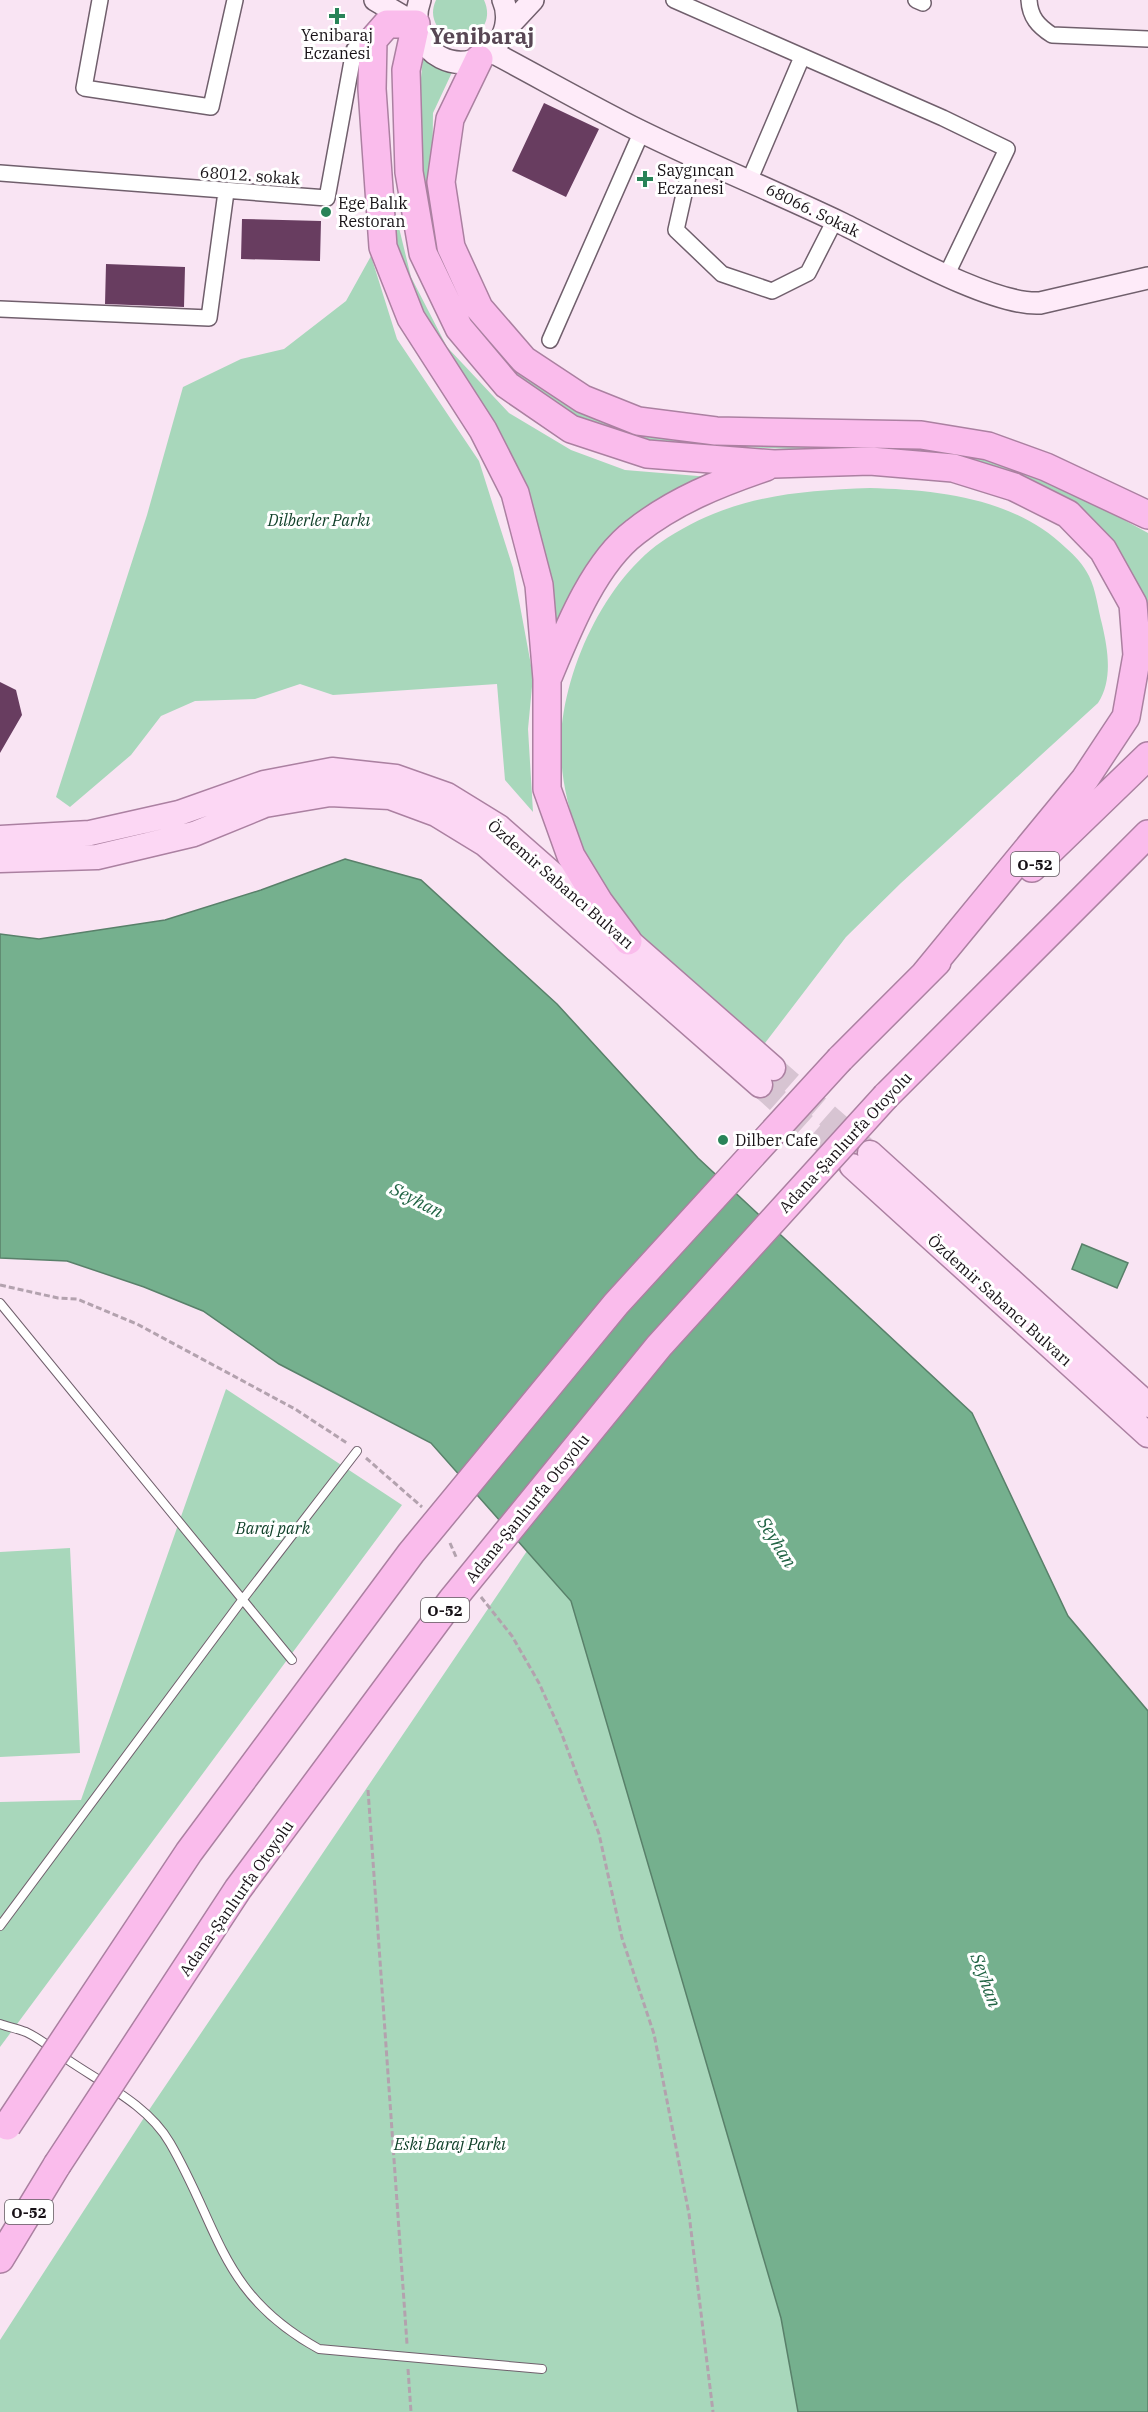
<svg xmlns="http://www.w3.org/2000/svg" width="1148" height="2412" font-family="'IBM Plex Serif',serif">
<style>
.green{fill:#a8d7bb}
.water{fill:#75b08e;stroke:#59806a;stroke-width:1.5}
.building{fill:#683d60}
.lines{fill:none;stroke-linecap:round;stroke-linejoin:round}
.primary-tunnel{stroke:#d7c4d2;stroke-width:24;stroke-dasharray:24 12;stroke-linecap:butt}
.service-casing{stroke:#705f6c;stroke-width:10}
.minor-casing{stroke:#705f6c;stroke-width:18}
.secondary-casing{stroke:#705f6c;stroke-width:24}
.primary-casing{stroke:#ab80a1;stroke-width:27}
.motorway-casing{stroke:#ab80a1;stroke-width:30}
.path{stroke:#b3a2ae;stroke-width:3;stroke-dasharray:6 3;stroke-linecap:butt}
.service{stroke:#fff;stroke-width:8}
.minor{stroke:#fff;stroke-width:15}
.secondary{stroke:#feebf9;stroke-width:21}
.primary{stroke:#fcd7f4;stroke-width:24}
.motorway{stroke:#fabcec;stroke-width:27}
.motorway-bridge-casing{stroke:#ab80a1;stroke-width:30;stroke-linecap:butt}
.motorway-bridge{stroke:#fabcec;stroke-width:27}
.poi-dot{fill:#298358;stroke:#fff;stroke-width:2}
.labels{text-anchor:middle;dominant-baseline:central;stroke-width:6;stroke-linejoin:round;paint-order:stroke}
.shield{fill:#fff;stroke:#5d585c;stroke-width:1.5}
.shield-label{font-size:15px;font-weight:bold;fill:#171116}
.poi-label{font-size:16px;fill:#171116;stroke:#fff;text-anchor:start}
.street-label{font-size:16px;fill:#171116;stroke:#fff}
.park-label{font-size:16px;font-style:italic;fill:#12422b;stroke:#fff}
.water-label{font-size:18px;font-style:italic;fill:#216444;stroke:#fff}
.district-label{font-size:22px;font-weight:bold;fill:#584754;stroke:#fff}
</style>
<rect width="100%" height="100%" fill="#f9e4f3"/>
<path class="green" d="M436 0H484C496 26 471 45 447 37 435 27 429 15 436 0Z
M423 58 454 68 433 113 432 197 451 270 570 404 978 453 1034 471 1148 533V629L1128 566 1090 520 1025 479 810 450 658 443 612 433 567 413 534 392 492 356 470 326 442 273 422 199 418 108Z
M392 199 411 277 447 347 509 413 571 450 625 470 710 477 592 562 549 636 542 563 400 272 386 204Z
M371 256 397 339 479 461 513 568 533 676 528 729 533 812 505 780 497 684 333 695 300 684 255 699 195 701 161 716 131 755 70 807 56 797 147 515 183 387 241 359 284 349 346 301Z
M870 488C939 490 1014 498 1066 548 1075 556 1083 564 1089 576 1096 590 1098 609 1102 624 1108 650 1113 680 1098 703L901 883 846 937 762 1047C734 1022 707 996 679 970 657 950 634 930 616 906 585 863 563 807 561 754 558 680 603 579 667 538 733 496 794 491 870 488Z
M226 1389 402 1505 0 2047V1802L81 1800Z
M70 1548 80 1753 0 1757V1552Z
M527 1551 571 1601 781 2318 798 2412H0V2340L149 2110Z"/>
<path class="water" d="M345 859 421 880 557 1004 698 1158 972 1413 1068 1616 1148 1711V2412H798L781 2318 571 1601 431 1443 279 1364 203 1311 144 1287 67 1261 0 1258V934L39 939 165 920 261 890Z
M1082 1244 1128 1263 1117 1288 1072 1269Z"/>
<path class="building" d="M544 103 599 129 566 197 512 171Z
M242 219 321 221 320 261 241 259Z
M106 264 185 267 184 307 105 304Z
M0 682 16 690 22 715 0 753Z"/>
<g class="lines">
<path class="primary-tunnel" d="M773 1068 864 1148
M760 1085 850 1165"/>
<defs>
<path id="service" d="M0 1303 292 1660
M0 1926 243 1599 357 1451
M0 2024C9 2027 18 2029 26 2032 41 2039 55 2051 68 2060 103 2084 148 2105 170 2143 221 2231 220 2294 319 2349L542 2369"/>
<path id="minor" d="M100 0 84 88 211 107 235 0
M674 0 943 118 1007 149 947 274
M916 0 923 3
M1029 0C1030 17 1038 26 1052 35L1148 39
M693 154 676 230 722 274 772 291 808 273 835 220
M0 173 327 198 354 50 373 40
M750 179 802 57
M0 309 209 318 226 192
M550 340 642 131"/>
<path id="secondary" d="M375 0 416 24
M420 0C401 53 468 87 500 40 507 29 509 13 503 0
M505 30 533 0
M492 52C541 78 590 106 640 131 707 164 776 192 843 224 890 247 992 306 1040 303L1148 278"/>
<path id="primary" d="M0 838 90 833 179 813 264 783 332 770 396 777 447 795 499 827 773 1068
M0 860 97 857 194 834 265 805 330 794 390 797 436 814 485 844 760 1085
M870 1153 1148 1405
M852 1166 1148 1435"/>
<path id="motorway" d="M479 59 450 119 441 182 451 247 479 308 524 360 583 399 638 421 716 431 921 435 988 446 1046 467 1148 515
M549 675C568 629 594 563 635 532 674 501 719 483 766 467
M1032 868 1148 756
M628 941 599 902 571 856 547 789V679L539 585 515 493 483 430 411 318 383 247 372 89 373 40 387 24H416L406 70 409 172 423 253 459 328 507 385 571 429 647 454 774 464 870 461 953 468 1014 487 1068 514 1103 550 1133 604 1137 655 1126 717 1085 779 924 975
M840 1059 937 962
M886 1096 1148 834
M0 2259 57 2165"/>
</defs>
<use href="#service" class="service-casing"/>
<use href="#minor" class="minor-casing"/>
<use href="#secondary" class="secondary-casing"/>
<use href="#primary" class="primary-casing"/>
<use href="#motorway" class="motorway-casing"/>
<path class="path" d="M0 1285 58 1298 77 1299 137 1324 295 1409 347 1443
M366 1458 422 1507
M450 1543 457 1559
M481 1597 512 1636 539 1683 561 1732 599 1834 622 1938 654 2034 689 2214 713 2412
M368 1790 407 2344
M408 2369 411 2412"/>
<use href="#service" class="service"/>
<use href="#minor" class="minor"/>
<use href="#secondary" class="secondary"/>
<use href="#primary" class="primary"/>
<use href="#motorway" class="motorway"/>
<defs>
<path id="motorway-bridge" d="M7 2126 189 1852 411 1553 616 1304 840 1059
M57 2165 238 1889 452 1600 659 1346 886 1096"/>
</defs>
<use href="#motorway-bridge" class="motorway-bridge-casing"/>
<use href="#motorway-bridge" class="motorway-bridge"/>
</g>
<g class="poi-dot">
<path d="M334 7h6v6h6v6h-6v6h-6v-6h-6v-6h6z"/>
<path d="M642 170h6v6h6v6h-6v6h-6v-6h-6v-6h6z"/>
<circle cx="326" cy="212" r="6"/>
<circle cx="723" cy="1140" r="6"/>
</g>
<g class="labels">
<g class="shield">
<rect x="1011" y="852" width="48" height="24" rx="4.5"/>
<rect x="421" y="1598" width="48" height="24" rx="4.5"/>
<rect x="5" y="2200" width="48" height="24" rx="4.5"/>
</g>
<g class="shield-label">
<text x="1035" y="864">O-52</text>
<text x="445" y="1610">O-52</text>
<text x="29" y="2212">O-52</text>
</g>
<g class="poi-label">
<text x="337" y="35" text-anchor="middle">Yenibaraj<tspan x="337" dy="18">Eczanesi</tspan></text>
<text x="657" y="170">Saygıncan<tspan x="657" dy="18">Eczanesi</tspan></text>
<text x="338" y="203">Ege Balık<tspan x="338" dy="18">Restoran</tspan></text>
<text x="735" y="1140">Dilber Cafe</text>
</g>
<g class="street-label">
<text transform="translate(250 175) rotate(4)">68012. sokak</text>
<text transform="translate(813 210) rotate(26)">68066. Sokak</text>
<text transform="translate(561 884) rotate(41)">Özdemir Sabancı Bulvarı</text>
<text transform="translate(845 1142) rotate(-47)">Adana-Şanlıurfa Otoyolu</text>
<text transform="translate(1000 1300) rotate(42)">Özdemir Sabancı Bulvarı</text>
<text transform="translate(527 1508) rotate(-51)">Adana-Şanlıurfa Otoyolu</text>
<text transform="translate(236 1898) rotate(-55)">Adana-Şanlıurfa Otoyolu</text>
</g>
<g class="park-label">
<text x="319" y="520">Dilberler Parkı</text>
<text x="273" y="1528">Baraj park</text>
<text x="450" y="2144">Eski Baraj Parkı</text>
</g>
<g class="water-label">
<text transform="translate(417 1200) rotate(27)">Seyhan</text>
<text transform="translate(777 1542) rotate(58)">Seyhan</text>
<text transform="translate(986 1980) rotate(70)">Seyhan</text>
</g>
<g class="district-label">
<text x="482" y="35">Yenibaraj</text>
</g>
</g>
</svg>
